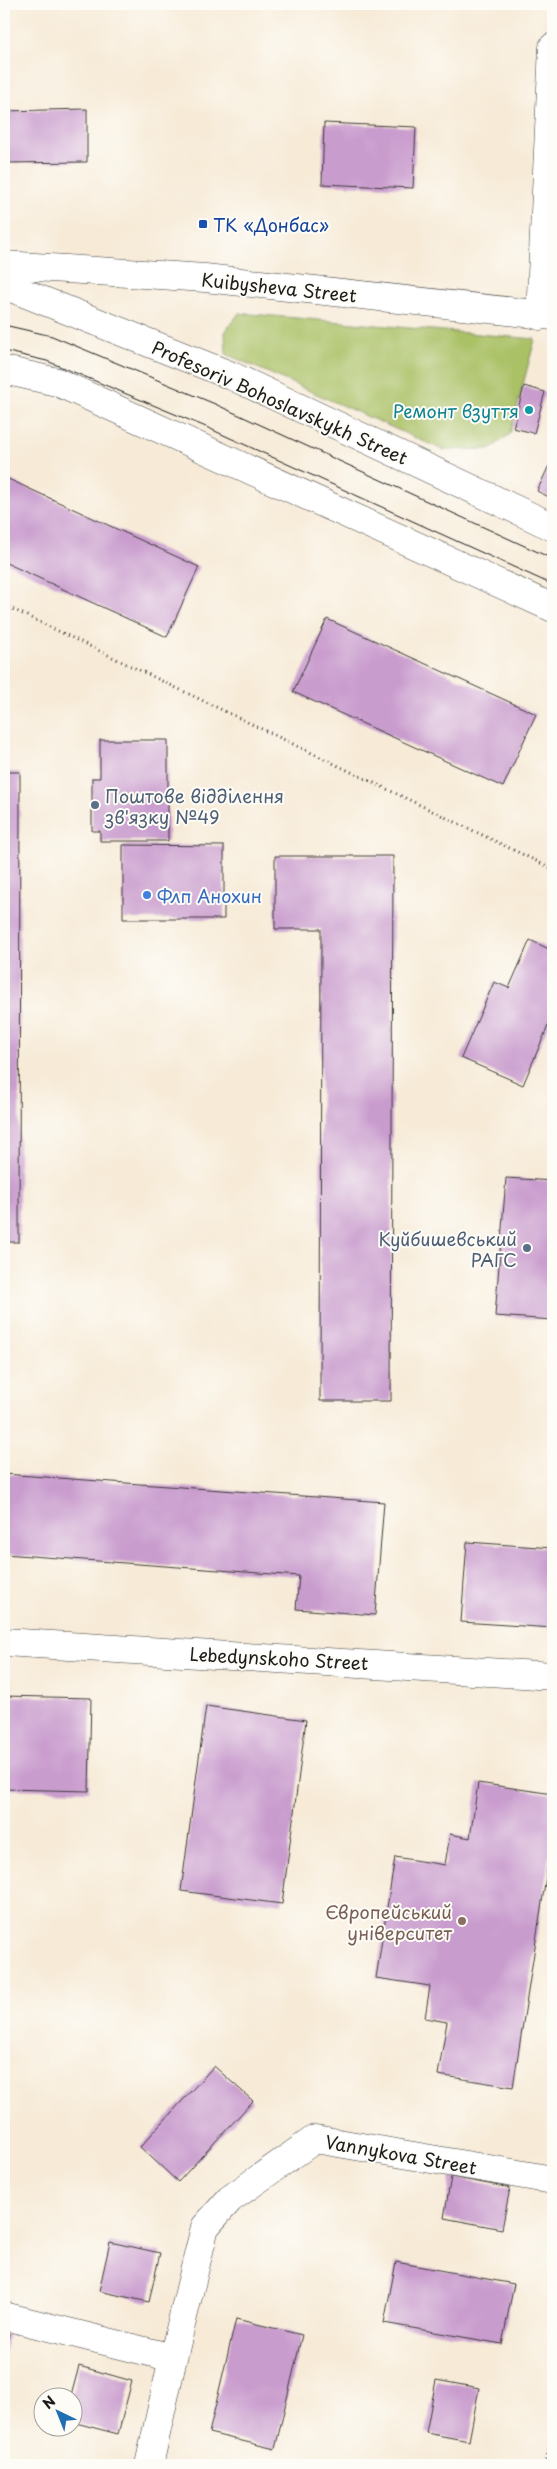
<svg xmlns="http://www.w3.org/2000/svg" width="557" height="2469" font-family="'Playpen Sans',sans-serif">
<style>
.green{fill:#aac166;stroke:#636e41}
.building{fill:#c99cce}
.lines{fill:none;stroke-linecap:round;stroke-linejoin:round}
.minor-casing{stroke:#3d3b38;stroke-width:29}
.tertiary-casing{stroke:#3d3b38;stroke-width:29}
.secondary-casing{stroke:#3d3b38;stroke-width:29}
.path{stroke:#3d3b38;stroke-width:3;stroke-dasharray:1 4;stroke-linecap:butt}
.minor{stroke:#fff;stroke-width:28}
.tertiary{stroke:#fff;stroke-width:28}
.secondary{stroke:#fff;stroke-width:28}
.tram{stroke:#1c1c1c;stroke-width:1}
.transit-dot{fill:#1a4fb4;stroke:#fdfcf7;stroke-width:2}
.culture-dot{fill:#0f9aa8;stroke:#fdfcf7;stroke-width:2}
.service-dot{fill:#5c6f8a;stroke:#fdfcf7;stroke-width:2}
.shop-dot{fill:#3f7fe0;stroke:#fdfcf7;stroke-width:2}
.education-dot{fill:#8d6e63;stroke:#fdfcf7;stroke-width:2}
.labels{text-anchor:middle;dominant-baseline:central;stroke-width:4;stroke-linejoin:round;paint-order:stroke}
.transit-label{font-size:18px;fill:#164399;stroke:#fdfcf7;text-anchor:start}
.street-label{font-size:18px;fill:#1c1c1c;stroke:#fdfcf7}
.culture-label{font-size:18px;fill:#0d838f;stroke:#fdfcf7;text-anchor:end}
.service-label{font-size:18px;fill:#4e5e75;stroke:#fdfcf7;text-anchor:start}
.shop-label{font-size:18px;fill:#366cbe;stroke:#fdfcf7;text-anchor:start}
.education-label{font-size:18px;fill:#785e54;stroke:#fdfcf7;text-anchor:end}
</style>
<rect width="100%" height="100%" fill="#fdfcf7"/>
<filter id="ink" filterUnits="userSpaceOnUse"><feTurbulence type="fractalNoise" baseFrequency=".02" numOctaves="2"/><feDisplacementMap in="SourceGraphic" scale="10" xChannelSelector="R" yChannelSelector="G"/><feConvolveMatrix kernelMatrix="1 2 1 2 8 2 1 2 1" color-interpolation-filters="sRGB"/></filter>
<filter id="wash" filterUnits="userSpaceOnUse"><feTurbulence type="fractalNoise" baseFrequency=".0096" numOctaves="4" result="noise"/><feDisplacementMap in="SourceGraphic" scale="20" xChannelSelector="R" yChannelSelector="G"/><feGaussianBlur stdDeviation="1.12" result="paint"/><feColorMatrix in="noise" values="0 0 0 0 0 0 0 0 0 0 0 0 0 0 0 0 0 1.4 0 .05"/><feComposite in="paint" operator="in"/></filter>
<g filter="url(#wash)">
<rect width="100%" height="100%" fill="#f7ebd8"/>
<path class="green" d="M239 313 535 339 510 434 490 449 443 450 226 354 225 332Z"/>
<g id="blocks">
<path class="building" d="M87 109V162L4 163V111Z
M324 123 416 127 413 188 322 184Z
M524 386 545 392 534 433 513 428Z
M553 457V499L537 491Z
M4 477 199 567 167 637 4 562Z
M327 619 536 714 503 787 293 692Z
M100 740H168V841H100V831H92V778H100Z
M4 772H20L19 1242H4Z
M123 845 224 846V919H123Z
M275 856H393L391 1401H320L321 929H275Z
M530 940 553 951V1029L548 1026 523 1085 461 1058 494 982 509 988Z
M506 1178 553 1181V1320L495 1316Z
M4 1474 384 1502 375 1615 296 1609 299 1576 4 1554Z
M467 1542 553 1548V1628L461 1622Z
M4 1696 91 1698 89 1791 4 1789Z
M206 1706 306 1720 282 1904 181 1891Z
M478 1783 553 1794V1832L513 2087 438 2075 447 2022 425 2018 430 1986 376 1978 395 1857 445 1865 450 1834 470 1838Z
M214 2066 253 2101 178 2182 140 2147Z
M451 2177 510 2188 502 2229 444 2218Z
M110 2242 160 2253 149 2302 99 2291Z
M396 2262 514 2284 502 2344 384 2323Z
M236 2319 302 2335 275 2449 209 2433Z
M4 2333 9 2334 4 2353Z
M79 2366 132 2381 118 2434 72 2422 71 2396Z
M436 2380 479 2388 469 2441 426 2433Z"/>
</g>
</g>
<g filter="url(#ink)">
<use href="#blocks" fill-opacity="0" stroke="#3d3b38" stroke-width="1"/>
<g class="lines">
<defs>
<path id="minor" d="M540 316 553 47
M4 1642 553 1676
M4 2316 173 2358 205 2227 230 2199 315 2139 553 2180
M149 2465 173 2358"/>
<path id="tertiary" d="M4 285 232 376 553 527
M4 370 57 382 553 608"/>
<path id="secondary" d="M4 265 205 278 553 316"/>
</defs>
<use href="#minor" class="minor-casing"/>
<use href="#tertiary" class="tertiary-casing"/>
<use href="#secondary" class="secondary-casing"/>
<path class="path" d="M4 605 553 869
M546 2465 553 2421"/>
<use href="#minor" class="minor"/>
<use href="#tertiary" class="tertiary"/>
<use href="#secondary" class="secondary"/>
<path class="tram" d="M4 325 52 336 215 404 553 559
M4 351 47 361 206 427 553 585"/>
</g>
</g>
<rect class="transit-dot" x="198" y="219" width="10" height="10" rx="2.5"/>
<circle class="culture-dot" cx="529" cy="410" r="5"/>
<g class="service-dot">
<circle cx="95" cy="805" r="5"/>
<circle cx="527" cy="1248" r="5"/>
</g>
<circle class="shop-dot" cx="147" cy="895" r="5"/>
<circle class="education-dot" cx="462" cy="1921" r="5"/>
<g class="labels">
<g class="transit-label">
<text x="213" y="224">ТК «Донбас»</text>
</g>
<g class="street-label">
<text transform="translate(279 287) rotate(6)">Kuibysheva Street</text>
<text transform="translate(280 402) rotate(24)">Profesoriv Bohoslavskykh Street</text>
<text transform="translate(279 1658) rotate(3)">Lebedynskoho Street</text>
<text transform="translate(401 2154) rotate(10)">Vannykova Street</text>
</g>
<g class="culture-label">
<text x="519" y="410">Ремонт взуття</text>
</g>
<g class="service-label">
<text x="105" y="795">Поштове відділення<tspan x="105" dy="21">зв'язку №49</tspan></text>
<text x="517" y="1238" text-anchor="end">Куйбишевський<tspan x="517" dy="21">РАГС</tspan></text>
</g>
<g class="shop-label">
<text x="157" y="895">Флп Анохин</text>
</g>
<g class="education-label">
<text x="452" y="1911">Європейський<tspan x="452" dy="21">університет</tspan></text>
</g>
</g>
<rect width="557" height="2469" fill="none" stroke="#fdfcf7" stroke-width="20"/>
<g transform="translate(58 2412) rotate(317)"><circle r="24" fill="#fdfcf7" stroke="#a3a29f"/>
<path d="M0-4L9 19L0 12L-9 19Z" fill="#1f6fb2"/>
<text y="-8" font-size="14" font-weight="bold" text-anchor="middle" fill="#1c1c1c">N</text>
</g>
</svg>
